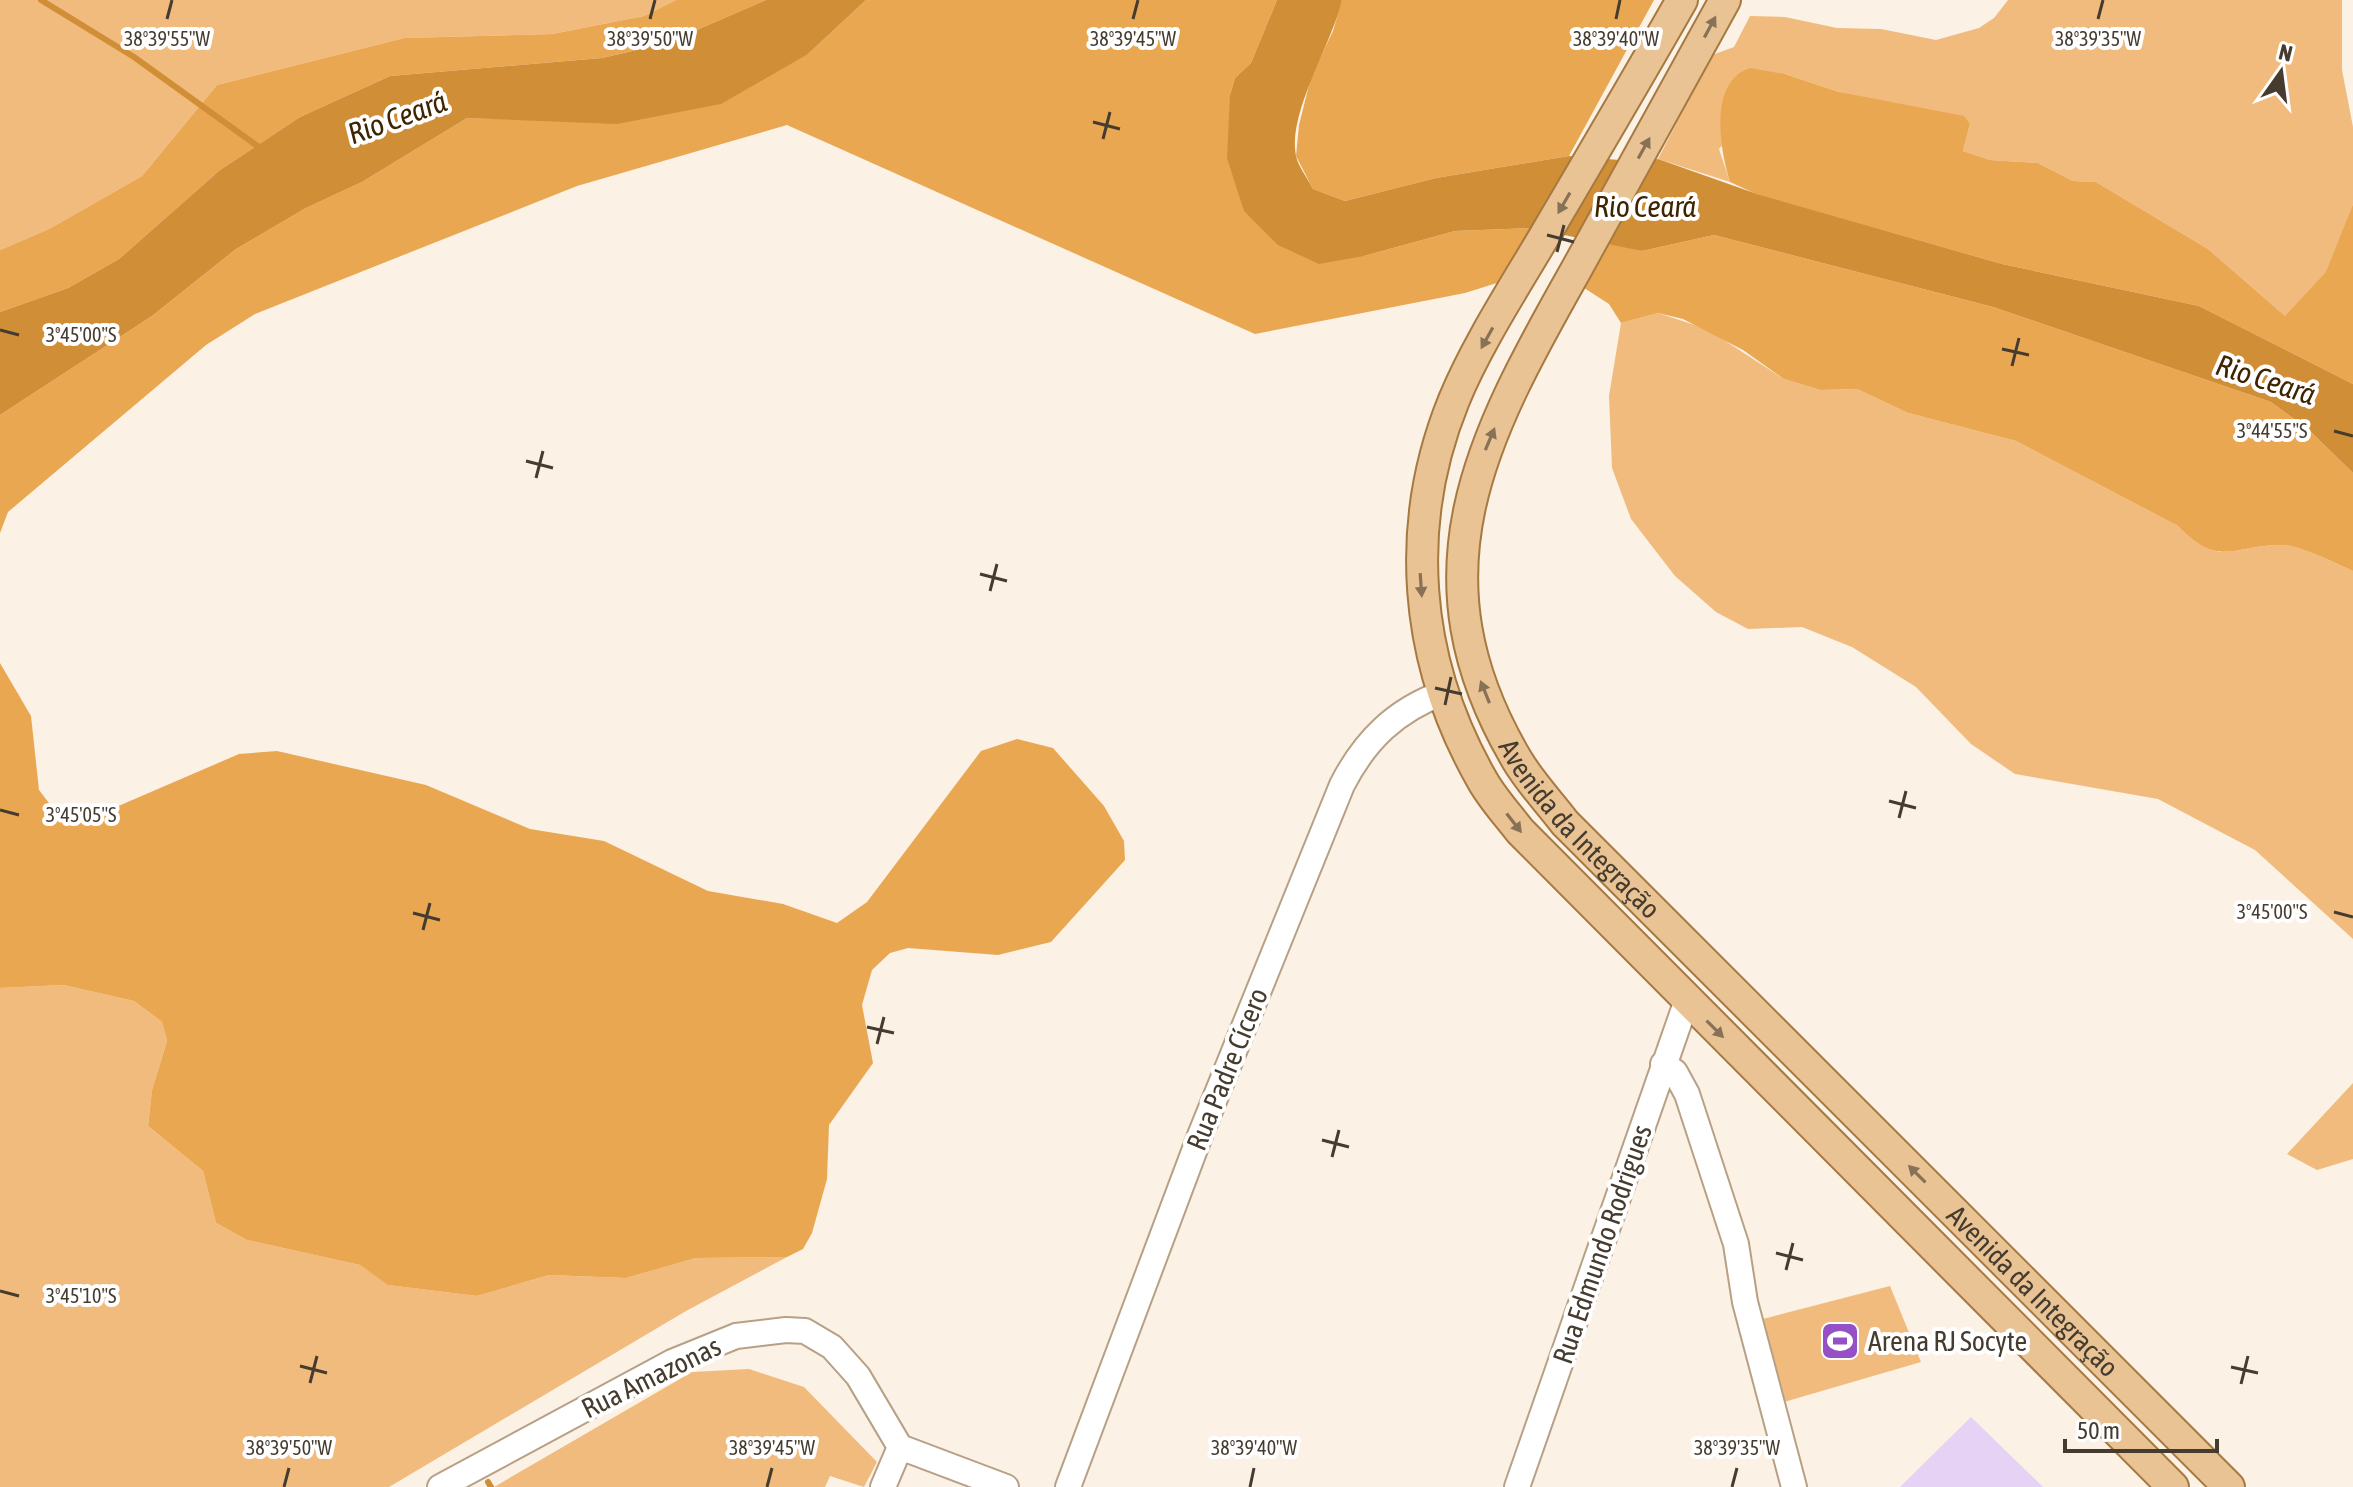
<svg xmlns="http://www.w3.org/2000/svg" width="2353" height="1487" font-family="'Asap Condensed',sans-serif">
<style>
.green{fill:#f1bb7d}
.forest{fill:#eaa752}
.water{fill:#d08e37}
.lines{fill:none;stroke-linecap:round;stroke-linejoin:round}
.stream{stroke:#d08e37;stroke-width:6}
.building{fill:#e5d2f5}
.minor-casing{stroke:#b8a085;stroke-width:28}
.major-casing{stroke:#a67941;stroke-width:34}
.minor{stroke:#fff;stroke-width:24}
.major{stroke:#e9c393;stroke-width:30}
.oneway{fill:#877157}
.ticks{fill:none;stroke:#453b2f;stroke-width:3}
.labels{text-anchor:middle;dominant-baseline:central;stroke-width:8;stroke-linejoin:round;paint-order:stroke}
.street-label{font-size:28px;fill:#453b2f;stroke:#fff}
.poi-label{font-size:28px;fill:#453b2f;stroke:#fff;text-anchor:start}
.water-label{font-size:30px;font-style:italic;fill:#3e2400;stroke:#fff}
.ticks-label{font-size:20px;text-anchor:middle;fill:#453b2f;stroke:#fff;stroke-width:8;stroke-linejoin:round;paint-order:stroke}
</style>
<rect width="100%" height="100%" fill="#fbf1e5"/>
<path class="green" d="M0 0H676L644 16 552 34 404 38 217 85 142 176 49 229 0 250Z
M2008 0H2342V70L2353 127V204L2327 272 2286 317 2208 249 2096 182 2073 181 2038 163 1990 160 1963 151 1970 124 1839 92 1785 74 1719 149 1730 182 1658 159 1712 55 1734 47 1750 16 1785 17 1837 28 1881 29 1936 40 1979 28 1994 18Z
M1658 313 1707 329 1784 379 1820 390 1857 389 1908 413 2016 441 2178 526C2219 569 2232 545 2282 545 2299 545 2337 564 2353 571V939L2255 850 2158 799 2015 774 1971 744 1916 687 1852 647 1802 627 1748 629 1716 612 1675 576 1631 519 1612 468 1609 396 1621 323Z
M63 985 134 1001 162 1022 167 1041 152 1090 148 1126 203 1171 216 1223 247 1240 360 1265 389 1285 477 1296 549 1275 626 1278 696 1258 787 1257 686 1311 389 1487H0V988Z
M2353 1083V1159L2317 1170 2287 1154Z
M1890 1286 1921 1362 1784 1402 1763 1319Z
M749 1369 804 1387 877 1462 864 1487 830 1476 825 1487H494L692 1372Z"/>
<path class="forest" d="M676 0H766L667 43 602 58 390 76 300 117 220 170 119 259 68 288 0 312V250L49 229 142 176 217 85 404 38 552 34 644 16Z
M866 0H1277L1251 63 1235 78 1230 95 1364 256 1455 231 1530 228 1500 282 1465 293 1255 334 787 125 577 186 255 314 206 345 8 512 0 533V415L152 316 236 249 306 208 362 182 467 118 531 120 808 54Z
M1342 0H1654L1569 156 1436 178 1345 201 1313 189 1296 156 1299 125 1311 77 1333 31Z
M1750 68 1785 74 1839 92 1964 116 1970 124 1963 151 1990 160 2038 163 2073 181 2096 182 2208 249 2285 316 2326 272 2353 204V384L2199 306 2002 264 1756 194 1730 182C1720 151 1708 81 1750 68Z
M1714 235 1993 307 2271 402 2309 430 2353 473V571C2337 564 2299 545 2282 545 2232 545 2219 569 2178 526L2016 441 1908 413 1857 389 1820 390 1784 379 1743 350 1683 319 1658 313 1621 323 1609 304 1581 286 1608 242 1642 251Z
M0 663 31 716 39 790 62 820 79 823 239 754 277 751 426 785 530 829 604 841 708 891 783 904 837 923 867 902 981 751 1017 739 1053 748 1104 806 1124 841 1125 860 1051 942 998 955 908 948 890 953 872 970 862 1005 873 1063 829 1125 827 1179 812 1233 803 1249 787 1257 696 1258 626 1278 549 1275 477 1296 388 1285 360 1265 247 1240 216 1223 203 1171 148 1126 152 1090 167 1041 162 1022 134 1001 63 985 0 988Z"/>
<path class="water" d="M766 0H866L808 54 721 104 617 124 467 118 362 182 306 208 236 249 152 316 0 415V312L68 288 119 259 220 170 300 117 390 76 602 58 667 43Z
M1277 0H1342C1333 42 1287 113 1296 156 1298 166 1308 179 1313 189L1345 201 1436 178 1569 156 1645 162 1658 159 1757 194 2002 264 2199 306 2353 384V473L2309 430 2271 402 1993 307 1714 235 1642 251 1530 228 1455 231 1364 256 1319 264 1278 245 1244 211 1227 158 1230 95 1235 78 1251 63Z"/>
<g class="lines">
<path class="stream" d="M41 0 134 57 263 150
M488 1482 491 1487"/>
</g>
<path class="building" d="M1971 1417 2043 1487H1900Z"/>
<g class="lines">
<defs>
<path id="minor" d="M1663 1064 1675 1072 1687 1094 1736 1244 1745 1302 1794 1487
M440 1487 672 1362 736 1336 786 1330 805 1331 832 1347 858 1376 900 1447 1006 1487
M883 1487 900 1447
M1068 1487 1201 1133 1342 785C1365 740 1396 710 1443 693
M1517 1487 1687 1000"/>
<g id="major">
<path d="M1682 0C1637 79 1591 157 1545 235 1515 286 1476 346 1454 400 1403 525 1414 660 1481 778 1491 797 1507 814 1520 831L2173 1487"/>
<path id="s1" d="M1725 0C1676 90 1626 180 1576 270 1481 438 1407 574 1517 760 1530 782 1549 802 1565 823L2229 1487"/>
</g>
</defs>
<use href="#minor" class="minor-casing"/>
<use href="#major" class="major-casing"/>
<use href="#minor" class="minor"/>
<use href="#major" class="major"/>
</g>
<defs><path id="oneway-solid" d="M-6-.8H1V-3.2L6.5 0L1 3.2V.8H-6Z" transform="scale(2)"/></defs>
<g class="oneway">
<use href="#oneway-solid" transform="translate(1710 27) rotate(-62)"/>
<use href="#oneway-solid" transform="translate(1644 148) rotate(-61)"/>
<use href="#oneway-solid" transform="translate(1564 203) rotate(120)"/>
<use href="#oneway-solid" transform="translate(1487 338) rotate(119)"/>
<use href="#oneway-solid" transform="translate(1490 439) rotate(-67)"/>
<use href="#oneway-solid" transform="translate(1421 585) rotate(86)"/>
<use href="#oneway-solid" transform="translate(1485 692) rotate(-112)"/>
<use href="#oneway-solid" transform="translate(1514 823) rotate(52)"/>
<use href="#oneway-solid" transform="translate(1715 1029) rotate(45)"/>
<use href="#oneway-solid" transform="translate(1917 1174) rotate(-135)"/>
</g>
<path class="ticks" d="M167 19 172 0M650 19 655 0M1133 19 1138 0M1616 19 1620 0M2098 19 2103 0M1093 122 1120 129M1103 139 1110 112M1547 235 1574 242M1557 252 1564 225M0 330 19 335M2002 349 2029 355M2012 366 2019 338M2334 431 2353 436M526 461 553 468M536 478 543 451M980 574 1007 581M990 591 997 564M1435 688 1462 694M1445 705 1451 677M1889 801 1916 808M0 810 19 815M1899 818 1906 791M2334 912 2353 917M413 913 440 920M423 930 430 903M867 1027 894 1033M877 1044 884 1017M1322 1140 1349 1147M1332 1157 1339 1130M1776 1253 1803 1260M1786 1270 1793 1243M0 1291 19 1296M300 1366 327 1373M2231 1367 2258 1373M310 1383 317 1356M2241 1384 2248 1356M284 1487 289 1468M767 1487 772 1468M1250 1487 1254 1468M1732 1487 1737 1468"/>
<defs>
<symbol id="stadium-square" viewBox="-11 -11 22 22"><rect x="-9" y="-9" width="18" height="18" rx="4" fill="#9550c5" stroke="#fff"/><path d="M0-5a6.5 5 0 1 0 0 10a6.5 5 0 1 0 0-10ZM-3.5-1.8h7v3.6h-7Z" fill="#fff"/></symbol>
</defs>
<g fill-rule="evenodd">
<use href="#stadium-square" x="1818" y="1319" width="44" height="44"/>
</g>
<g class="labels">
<g class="street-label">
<text stroke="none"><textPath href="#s1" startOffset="926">Avenida da Integração</textPath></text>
<text transform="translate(1227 1069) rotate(-68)">Rua Padre Cícero</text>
<text transform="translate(1602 1244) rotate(-71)">Rua Edmundo Rodrigues</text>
<text stroke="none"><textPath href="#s1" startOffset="1574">Avenida da Integração</textPath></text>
<text transform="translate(651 1377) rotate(-26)">Rua Amazonas</text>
</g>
<g class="poi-label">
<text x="1868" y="1341">Arena RJ Socyte</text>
</g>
<g class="water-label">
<text transform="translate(397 117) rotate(-20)">Rio Ceará</text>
<text x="1645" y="206">Rio Ceará</text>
<text transform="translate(2266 379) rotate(18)">Rio Ceará</text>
</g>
</g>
<g class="ticks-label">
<text x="167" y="46">38°39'55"W</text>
<text x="650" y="46">38°39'50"W</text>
<text x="1133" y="46">38°39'45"W</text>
<text x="1616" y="46">38°39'40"W</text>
<text x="2098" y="46">38°39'35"W</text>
<text x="81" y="342">3°45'00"S</text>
<text x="2272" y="438">3°44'55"S</text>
<text x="81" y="822">3°45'05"S</text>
<text x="2272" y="919">3°45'00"S</text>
<text x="81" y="1303">3°45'10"S</text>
<text x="289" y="1455">38°39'50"W</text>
<text x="772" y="1455">38°39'45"W</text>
<text x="1254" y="1455">38°39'40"W</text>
<text x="1737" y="1455">38°39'35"W</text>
</g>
<g transform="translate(2281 72) rotate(14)" stroke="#ffffff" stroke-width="6" paint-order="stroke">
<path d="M0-6L14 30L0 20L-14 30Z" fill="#453b2f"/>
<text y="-12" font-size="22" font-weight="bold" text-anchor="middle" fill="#453b2f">N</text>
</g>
<path d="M2065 1439v12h152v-12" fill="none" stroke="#453b2f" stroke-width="4"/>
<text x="2077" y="1439" font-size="24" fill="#453b2f" stroke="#ffffff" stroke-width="6" paint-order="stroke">50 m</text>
</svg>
